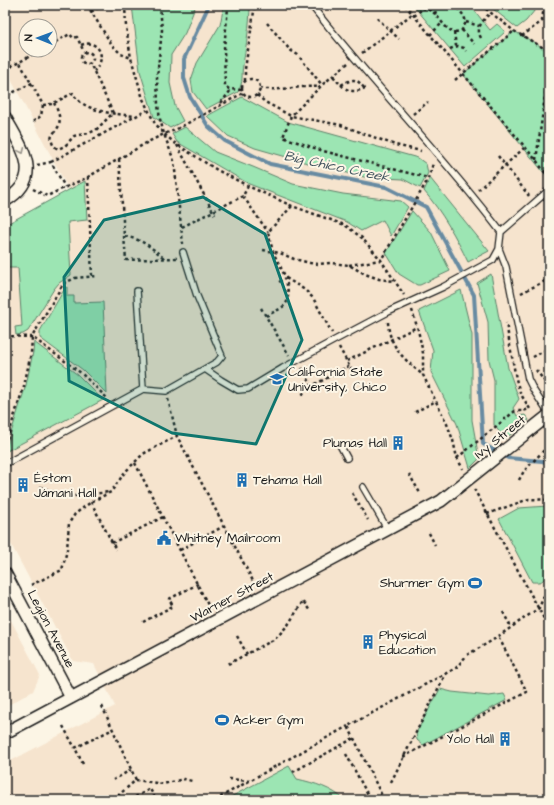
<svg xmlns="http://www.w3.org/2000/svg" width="554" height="805" font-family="'Architects Daughter',sans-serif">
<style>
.built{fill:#f6e4ce;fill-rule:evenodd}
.green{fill:#9ce5b3;stroke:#5c8068}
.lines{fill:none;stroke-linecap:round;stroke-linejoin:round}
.stream{stroke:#688ba2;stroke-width:4}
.lane-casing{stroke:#1c1c1c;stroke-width:8}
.street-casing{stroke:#1c1c1c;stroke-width:14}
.path{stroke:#1c1c1c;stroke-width:2.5;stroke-dasharray:3 3;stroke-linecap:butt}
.lane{stroke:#fcf5e5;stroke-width:5.5}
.street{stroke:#fcf5e5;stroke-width:11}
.oneway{stroke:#97938b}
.marked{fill:#0f766e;fill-opacity:0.2;stroke:#0f766e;stroke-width:3;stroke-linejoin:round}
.labels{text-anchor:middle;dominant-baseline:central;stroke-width:4;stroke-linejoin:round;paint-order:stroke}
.poi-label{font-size:13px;fill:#1c1c1c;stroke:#fcf5e5;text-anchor:start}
.street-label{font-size:13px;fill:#1c1c1c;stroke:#fcf5e5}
.water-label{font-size:14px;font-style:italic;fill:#42545f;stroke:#fcf5e5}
</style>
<rect width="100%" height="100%" fill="#fcf5e5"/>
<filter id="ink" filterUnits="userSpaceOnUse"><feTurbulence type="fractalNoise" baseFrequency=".025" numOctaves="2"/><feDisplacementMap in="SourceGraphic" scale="8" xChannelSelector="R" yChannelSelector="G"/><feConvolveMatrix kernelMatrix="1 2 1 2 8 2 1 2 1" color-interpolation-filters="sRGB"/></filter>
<g filter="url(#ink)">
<path class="built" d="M5 5H549V800H5V764L115 706 94 664 73 661 5 533V225L69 190 5 68ZM26 26H50V50H26Z
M5 609 40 675 33 691 5 707Z"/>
<path class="green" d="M132 5H196L185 33 171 55 170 83 175 106 183 121 170 128 154 117 140 71Z
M224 5H250C250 25 246 45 243 65 241 76 244 81 238 92L206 109 193 92 191 80 197 63 220 25Z
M413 5H470L490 30 497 24 505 31 504 33 465 67Z
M488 5H532L535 10 526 21 517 28Z
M514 31 549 51V179L463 74Z
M242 97 288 122 418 158 426 164 428 173 420 188 403 179 364 177 311 164 255 148 228 136 207 116Z
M185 127 215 152 253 167 293 184 343 194 401 201 408 207 391 236 383 220 361 231 347 222 249 184 177 142 172 134Z
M430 178 489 251 468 262C456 237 442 212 424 191Z
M85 181 87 220 68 222 71 275 59 283 54 289 28 331 23 334 16 335 15 327 22 326 18 268H5V225Z
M412 211 431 232 450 271 420 285H417L399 274 386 253Z
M491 274 508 368 519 399 513 408 517 416 525 415 529 420 505 439 494 425V380L489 360 488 322 477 283Z
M67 287V296H74V303L103 302 107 394 83 370 40 338V331L65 288Z
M461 290 472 335V420L479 459 470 468 457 424 431 372 433 350 419 311Z
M34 342 78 375 103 400 5 452 26 385 33 352Z
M547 506 549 510C549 524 552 570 544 579 541 583 537 582 532 582L499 519 519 508Z
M440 689 452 692 489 696 504 694 507 700 423 745 417 740 416 733Z
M289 766 297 779C315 783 331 788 345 800H307L292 797 268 800H225Z"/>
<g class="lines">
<path class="stream" d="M209 5 184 59V78L190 97 208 126 225 141 270 164 386 187 426 207 474 295 483 444 508 458 542 461 549 463"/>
<defs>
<path id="lane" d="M311 5C372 83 441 153 501 232
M499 249 506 267 528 379 534 391 549 414
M137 291 143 389
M205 369 221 380 238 390 248 389 283 368 335 340 388 312 443 287 493 260 499 249 501 232 549 190
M340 445 347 458
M5 464 143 389 166 391 217 362 222 356 197 296 183 252
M363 487 388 530"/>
<path id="street" d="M5 117C22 149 45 177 5 201
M5 573 71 698
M5 733 441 501 549 415"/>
</defs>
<use href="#lane" class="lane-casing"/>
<use href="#street" class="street-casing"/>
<path class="path" d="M87 5 112 45 121 54 131 58
M125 5 126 27 131 58 143 99 154 122 164 134 176 144 217 170 248 186 292 206 345 225 362 238 381 260 404 295
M160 5 162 30 157 77 158 105 160 119 164 134 174 161 183 244
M230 5 228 8 224 48 225 86 229 89 242 90
M405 5 536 160 549 178
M481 5 514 31 549 51
M422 8C427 9 431 10 434 13 443 21 448 37 462 30L466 22 464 16 455 5
M459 9 465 5
M91 12 103 5
M435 14 438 5
M414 16C418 13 422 10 423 5
M377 18 399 39
M542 21 544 5
M466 22 479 26
M267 23 290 50 298 55 322 85
M462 30 474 44
M454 32 456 46
M430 35 442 23
M522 36 549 16
M481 38C475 27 483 21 490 13
M50 45 70 34 73 38 77 37 84 52
M81 45C99 38 108 59 94 71
M450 49 458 46 464 48 466 51
M81 58a6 6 0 1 1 12 0a6 6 0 1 1-12 0Z
M362 53 412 14
M20 63 43 105 41 116 31 123
M348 63 322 85 291 116 283 137 323 151 428 178
M5 70 41 50
M333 76C344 89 350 96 367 87
M242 88a9 9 0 1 1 18 0a9 9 0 1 1-18 0Z
M455 80 514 31
M245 81V69L255 5
M341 85C352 79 356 77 364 88
M260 88C280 92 300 85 320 87
M8 95 34 82
M257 95 265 102 291 116 341 125 395 145 421 151
M54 103C57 109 61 117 59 125 57 132 49 134 52 142 53 146 55 147 58 149L65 146 74 136 89 133 96 130 113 113 90 63
M221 103 231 90
M43 105 52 104 73 93C82 112 116 114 135 116
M413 114 428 102
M177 145 215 215
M498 156 529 196
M119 159 124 236C143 240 150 246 165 259
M536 160 549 69
M51 162 147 110
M37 165 51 162 65 187
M88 177 92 277
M248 186 243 196 268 232
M33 189 47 196 88 177 148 142 164 134 175 130 243 93
M478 190 524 148
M182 227 243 196
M124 236 126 260 177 258
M263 250 280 253 294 259 310 263 319 264 331 263 349 265 365 274 379 279 394 281
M349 265 381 260 426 183 431 171 433 163
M286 278 305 290 313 298 332 333
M279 282 286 278 273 252 268 232 292 206
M521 293 547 280
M261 308 289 355
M412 310 418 330 423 353V375L447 424 453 440 457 458 463 469
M266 316C290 304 290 305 286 278
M388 322C389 347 405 360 423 375
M5 336 32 337 81 373 108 399
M339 347 353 373
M533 357 549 348
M347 361 417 327
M302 368 312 386 349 366
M536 370 549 387
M304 395 302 391 312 386
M168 399 177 436 253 581
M415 412 436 401
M5 445 24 386 31 353 32 337 63 284 75 278 97 276
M457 458 515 411H522L530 409 520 393 516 379 506 323
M135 463 208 605
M409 474 420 493
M519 480 524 471 549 445
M40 487 62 495 74 496 109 492
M474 489 549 628
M352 493 368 520
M91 502 116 550
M487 514 529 499 549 500
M429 533 435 545
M112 543 163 517
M180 550 224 526
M31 585 62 570 67 550 69 523 75 514 91 502 111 492 125 472 143 454 177 436
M503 612 511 627
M143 622 173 606 169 599 198 584
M237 636 247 654
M228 664 275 639 288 625 303 601 310 611
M102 706 136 780
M63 726 75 748
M346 754 370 799 369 800
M403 757 527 692 498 636
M83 764 75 748 113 729
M293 772 354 738
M229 779 250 781
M113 780 131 770
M391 782 445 675
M5 791 10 800
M210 799V800
M113 800 136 780 163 784 184 779 192 781
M130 800 150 789 156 800
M215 800 348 726
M384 800 348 726 456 668 467 655 493 640 539 608 549 584"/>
<use href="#lane" class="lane"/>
<use href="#street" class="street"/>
</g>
<defs><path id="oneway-chevron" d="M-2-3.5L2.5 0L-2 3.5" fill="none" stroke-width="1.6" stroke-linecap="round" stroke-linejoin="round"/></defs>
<use class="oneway" href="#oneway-chevron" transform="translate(22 151) rotate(66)"/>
</g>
<path class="marked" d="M203 197 265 234 302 340 256 444 172 433 69 381 64 277 104 220Z"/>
<defs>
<symbol id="university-bare" viewBox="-9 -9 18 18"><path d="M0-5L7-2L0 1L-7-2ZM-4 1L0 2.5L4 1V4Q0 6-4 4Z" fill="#1f6fb2" stroke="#fcf5e5" stroke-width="2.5" paint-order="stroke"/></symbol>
<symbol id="building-bare" viewBox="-9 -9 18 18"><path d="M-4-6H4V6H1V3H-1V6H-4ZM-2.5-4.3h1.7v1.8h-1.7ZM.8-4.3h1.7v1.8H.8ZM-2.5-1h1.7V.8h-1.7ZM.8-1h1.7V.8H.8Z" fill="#1f6fb2" stroke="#fcf5e5" stroke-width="2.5" paint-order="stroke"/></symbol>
<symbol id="civic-bare" viewBox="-9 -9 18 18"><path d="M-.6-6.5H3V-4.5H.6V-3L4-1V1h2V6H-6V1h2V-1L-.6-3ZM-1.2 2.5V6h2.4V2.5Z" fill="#1f6fb2" stroke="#fcf5e5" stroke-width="2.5" paint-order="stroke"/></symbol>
<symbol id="stadium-bare" viewBox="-9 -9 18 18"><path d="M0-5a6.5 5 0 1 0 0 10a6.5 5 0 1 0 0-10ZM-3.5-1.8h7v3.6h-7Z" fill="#1f6fb2" stroke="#fcf5e5" stroke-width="2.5" paint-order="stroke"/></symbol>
</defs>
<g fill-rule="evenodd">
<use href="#university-bare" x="267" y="369" width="20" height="20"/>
<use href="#building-bare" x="388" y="433" width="20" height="20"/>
<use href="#building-bare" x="232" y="470" width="20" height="20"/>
<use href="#building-bare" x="13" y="475" width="20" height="20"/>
<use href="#civic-bare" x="154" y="528" width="20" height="20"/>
<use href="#stadium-bare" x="465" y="573" width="20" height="20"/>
<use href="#building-bare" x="358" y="632" width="20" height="20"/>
<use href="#stadium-bare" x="212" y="710" width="20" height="20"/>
<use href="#building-bare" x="495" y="729" width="20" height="20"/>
</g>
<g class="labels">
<g class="poi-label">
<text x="288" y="372">California State<tspan x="288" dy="15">University, Chico</tspan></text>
<text x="387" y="443" text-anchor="end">Plumas Hall</text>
<text x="34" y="478">Éstom<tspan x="34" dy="15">Jámani Hall</tspan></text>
<text x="253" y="480">Tehama Hall</text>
<text x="175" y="538">Whitney Mailroom</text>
<text x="464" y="583" text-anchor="end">Shurmer Gym</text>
<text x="379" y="635">Physical<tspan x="379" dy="15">Education</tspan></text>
<text x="233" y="720">Acker Gym</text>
<text x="494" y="739" text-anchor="end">Yolo Hall</text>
</g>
<g class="street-label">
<text transform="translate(500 437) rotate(-39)">Ivy Street</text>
<text transform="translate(232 597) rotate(-28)">Warner Street</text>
<text transform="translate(51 629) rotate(62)">Legion Avenue</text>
</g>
<g class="water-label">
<text transform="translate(337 167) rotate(12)">Big Chico Creek</text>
</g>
</g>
<rect width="554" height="805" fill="none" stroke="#fcf5e5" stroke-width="20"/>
<rect x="10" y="10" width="534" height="785" fill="none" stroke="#1c1c1c" stroke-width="1.5" filter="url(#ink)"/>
<g transform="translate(38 38) rotate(271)"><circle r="19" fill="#fcf5e5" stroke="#a29e95"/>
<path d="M0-3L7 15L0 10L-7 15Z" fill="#1f6fb2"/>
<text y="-6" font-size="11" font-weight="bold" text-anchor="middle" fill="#1c1c1c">N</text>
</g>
</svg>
